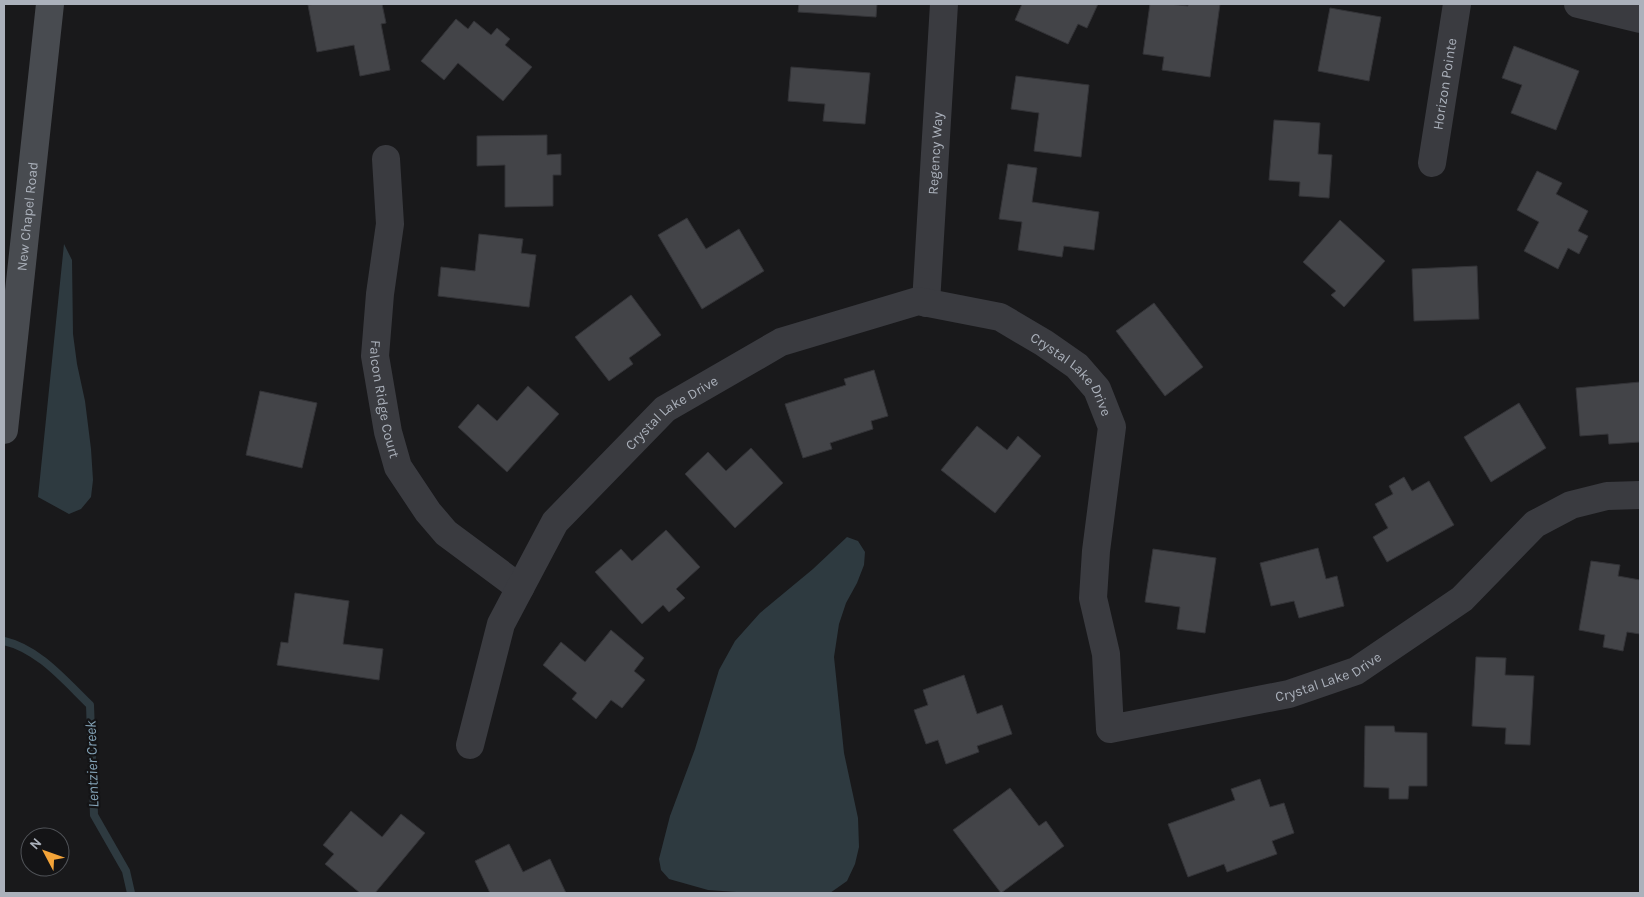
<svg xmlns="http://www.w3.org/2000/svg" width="1644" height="897" font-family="Karla,sans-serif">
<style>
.water{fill:#2e3a40}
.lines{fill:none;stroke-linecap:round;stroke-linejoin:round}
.stream{stroke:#2e3a40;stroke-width:8}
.building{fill:#434448;stroke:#333337}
.street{stroke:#3a3b40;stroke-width:28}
.secondary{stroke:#484b50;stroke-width:28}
.labels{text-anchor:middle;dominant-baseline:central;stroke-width:4.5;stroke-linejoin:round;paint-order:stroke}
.street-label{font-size:14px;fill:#abb1bb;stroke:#141416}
.water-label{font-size:15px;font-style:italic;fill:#83a2b6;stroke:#141416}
</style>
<rect width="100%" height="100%" fill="#19191b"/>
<path class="water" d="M64 244 72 260 73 334 77 364 85 401 91 449 93 480 91 497 81 509 69 514 38 497Z
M847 537 858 541 865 552 864 565 857 583 846 603 839 624 834 657 844 753 858 818 859 847 855 864 847 881 830 893H750L708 890 669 879 661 870 659 859 670 816 695 749 719 670 735 641 760 613 813 569Z"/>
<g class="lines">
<path class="stream" d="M4 641C39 649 65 681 90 705L94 815 126 871 131 893"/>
</g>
<path class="building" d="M316 4H382L386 23 381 24 390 70 360 76 354 45 317 52 308 5Z
M799 4H877L876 17 798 12Z
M1022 4H1098L1087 28 1078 24 1068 44 1015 20Z
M1150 4H1169L1188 6V4H1220L1210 77 1162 70 1164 57 1143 54Z
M1330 8 1381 17 1369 81 1318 71Z
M456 19 468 29 474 21 491 35 497 28 510 39 505 45 532 67 503 101 458 63 444 80 421 61Z
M1514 46 1579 71 1556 130 1511 113 1522 85 1502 78Z
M791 67 870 73 865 124 823 121 825 104 788 101Z
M1016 76 1089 85 1081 157 1034 151 1039 113 1011 109Z
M1274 120 1320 123 1318 154 1332 155 1329 198 1299 196 1300 182 1269 180Z
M547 135V155L561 154V175H553V206L505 207V165L477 166V136Z
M1008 164 1037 168 1032 202 1099 212 1094 250 1064 246 1062 257 1018 250 1022 222 999 219Z
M1537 171 1562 183 1556 194 1588 211 1578 231 1588 236 1579 254 1568 248 1558 269 1524 251 1539 222 1517 210Z
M687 218 706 249 739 229 764 271 702 309 658 235Z
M1340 220 1385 261 1344 307 1331 295 1336 291 1303 262Z
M479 234 523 239 521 253 536 255 529 307 438 296 441 267 475 271Z
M1477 266 1479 319 1414 321 1412 269Z
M631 295 661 335 629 358 633 364 609 381 575 337Z
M1154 303 1203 367 1165 396 1116 331Z
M874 370 888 416 871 421 873 429 830 443 832 449 803 458 785 404 846 385 844 379Z
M1640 382V442L1609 444 1608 434 1580 436 1576 388Z
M528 386 559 414 507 472 458 427 478 404 497 421Z
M260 391 317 403 302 468 246 455Z
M1519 403 1546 448 1491 482 1464 437Z
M977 426 1007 450 1018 436 1041 456 995 513 941 470Z
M751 448 783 483 735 528 685 474 708 452 726 471Z
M1404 477 1412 491 1429 481 1454 525 1387 562 1373 537 1388 528 1375 504 1393 494 1389 486Z
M666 530 700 567 676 589 685 598 669 612 663 605 642 624 595 572 621 549 632 561Z
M1318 548 1326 579 1337 576 1344 606 1299 618 1294 601 1271 606 1260 563Z
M1153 549 1216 558 1205 633 1177 629 1180 607 1145 602Z
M1591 561 1620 565 1618 576 1640 580V634L1627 632 1623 651 1603 647 1605 635 1579 630Z
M295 593 349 601 343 644 383 649 379 680 277 665 281 642 288 643Z
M611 630 644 658 634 671 645 680 622 708 611 700 596 719 572 699 577 693 543 665 561 642 585 662Z
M1476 657 1506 658 1505 675 1534 676 1530 745 1505 744 1506 728 1472 726Z
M964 675 977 714 1002 705 1012 734 977 746 979 752 946 764 938 740 926 744 914 710 928 705 923 690Z
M1365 726H1394L1395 732 1427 733V786H1409L1408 799H1389V788L1364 787Z
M1260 779 1270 807 1284 803 1294 833 1272 841 1277 854 1227 872 1224 864 1188 877 1168 824 1235 800 1231 789Z
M1010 788 1039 826 1046 821 1064 846 1001 893 953 830Z
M351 811 382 837 401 814 425 833 375 893H360L325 864 334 854 323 845Z
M509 844 523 872 550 859 566 893H490L475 861Z"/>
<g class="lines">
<g class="street">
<path d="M1578 4 1640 19"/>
<path id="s1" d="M386 159 390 224 380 294 375 356 388 432 398 467 428 512 446 533 520 588"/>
<path id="s2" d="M1432 163 1457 4"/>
<path id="s3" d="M926 303 944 4"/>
<path id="s4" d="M470 745 501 624 555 522 665 409 781 342 918 301 1000 317 1044 343 1077 366 1097 389 1112 427 1096 551 1093 598 1106 654 1110 729 1289 694 1356 671 1462 599 1535 524 1571 505 1607 496 1640 495"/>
</g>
<path class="secondary" id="s5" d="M4 430 50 4"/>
</g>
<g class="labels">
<g class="street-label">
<text stroke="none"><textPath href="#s2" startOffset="80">Horizon Pointe</textPath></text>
<text stroke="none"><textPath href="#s3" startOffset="150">Regency Way</textPath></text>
<text stroke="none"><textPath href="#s5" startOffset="215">New Chapel Road</textPath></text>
<text stroke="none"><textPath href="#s4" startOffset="852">Crystal Lake Drive</textPath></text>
<text stroke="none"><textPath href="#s1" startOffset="242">Falcon Ridge Court</textPath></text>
<text stroke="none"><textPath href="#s4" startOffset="401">Crystal Lake Drive</textPath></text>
<text stroke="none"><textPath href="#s4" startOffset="1451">Crystal Lake Drive</textPath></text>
</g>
<g class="water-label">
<text transform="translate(92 764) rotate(-92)">Lentzier Creek</text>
</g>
</g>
<rect width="1644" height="897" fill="none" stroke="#abb1bb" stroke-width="10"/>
<g transform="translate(45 852) rotate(311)"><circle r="24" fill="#141416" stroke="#505358"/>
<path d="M0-4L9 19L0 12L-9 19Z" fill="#f4a439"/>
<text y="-8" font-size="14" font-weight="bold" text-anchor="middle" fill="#abb1bb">N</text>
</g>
</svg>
